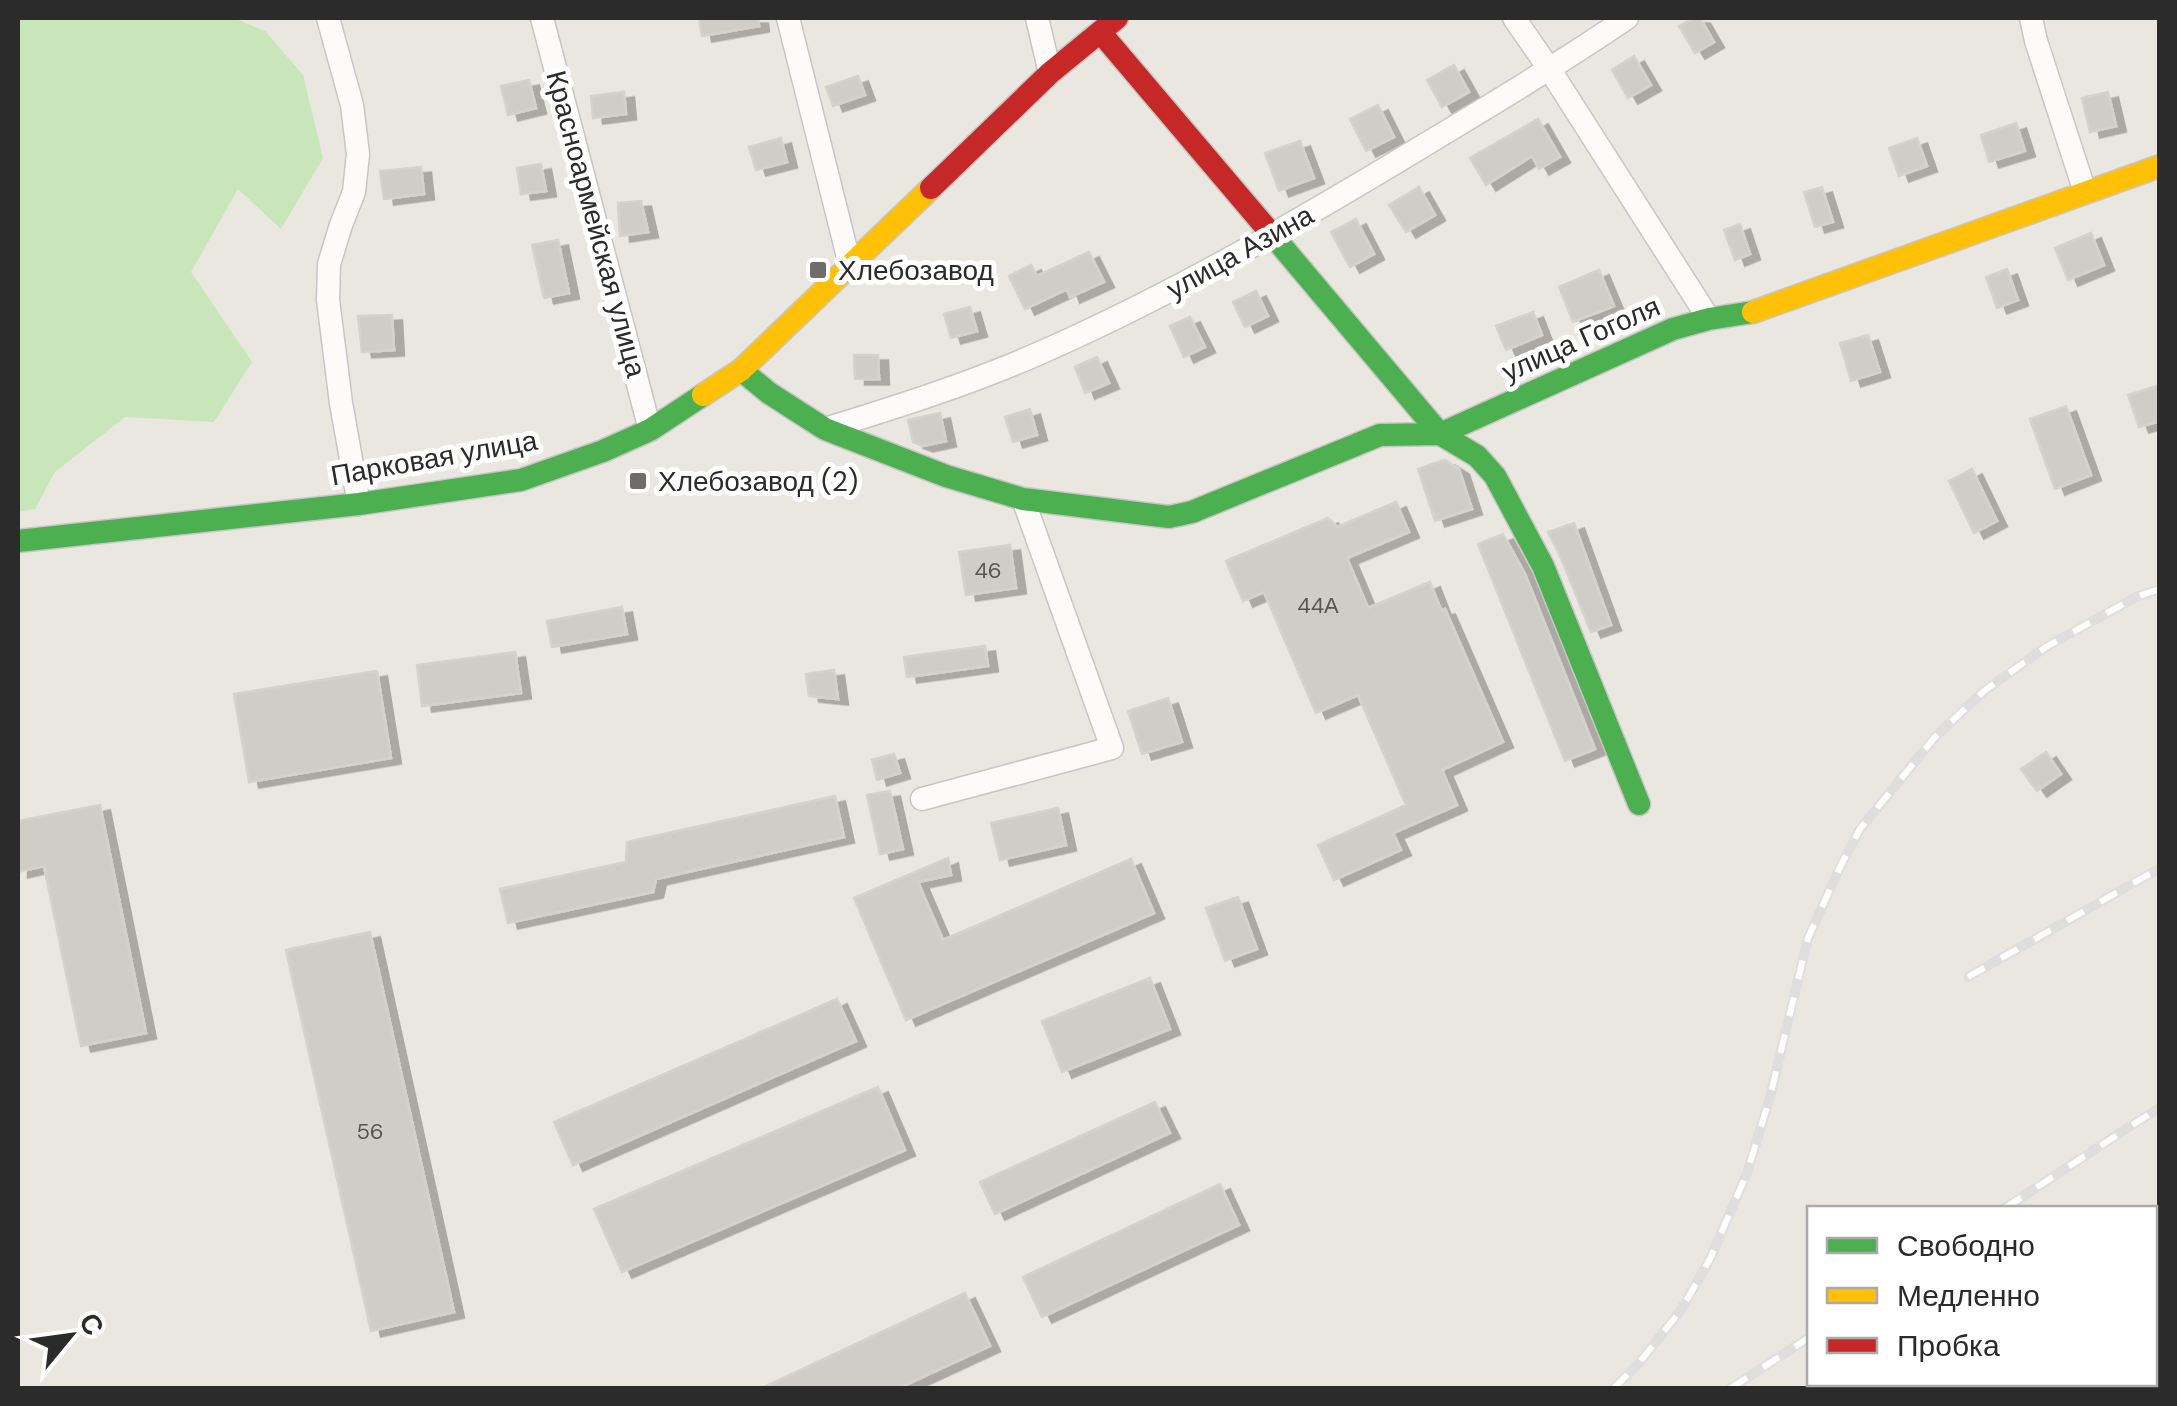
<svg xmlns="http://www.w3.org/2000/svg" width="2177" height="1406" font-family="'DM Sans',sans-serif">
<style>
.green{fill:#c8e6b9}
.building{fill:#cfcdc7;stroke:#d5d2cd;stroke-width:2.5;filter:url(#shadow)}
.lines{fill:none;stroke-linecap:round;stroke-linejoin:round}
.street-casing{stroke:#c7c6c5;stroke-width:25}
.fast-casing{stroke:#c7c6c5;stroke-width:25}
.slow-casing{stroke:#c7c6c5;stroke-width:25}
.jam-casing{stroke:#c7c6c5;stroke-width:25}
.street{stroke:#fcfbfa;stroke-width:22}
.fast{stroke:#4caf50;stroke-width:22}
.slow{stroke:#ffc107;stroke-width:22}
.jam{stroke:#c62828;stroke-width:22}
.rail-casing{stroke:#dededf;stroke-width:10}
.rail{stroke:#fff;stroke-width:6;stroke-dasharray:19;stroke-linecap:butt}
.poi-dot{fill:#6e6d6a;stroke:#fff;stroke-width:4}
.labels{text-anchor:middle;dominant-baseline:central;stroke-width:10;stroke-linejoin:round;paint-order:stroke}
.number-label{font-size:22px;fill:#565554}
.street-label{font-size:28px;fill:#2b2b2b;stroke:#fff}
.poi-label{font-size:28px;fill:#2b2b2b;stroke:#fff;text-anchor:start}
</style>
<defs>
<filter id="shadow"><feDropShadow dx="10" dy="5.5" stdDeviation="0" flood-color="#0004"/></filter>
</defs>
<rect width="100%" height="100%" fill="#eae7e0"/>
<path class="green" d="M18 18H233L265 31 303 75 323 158 281 229 238 189 191 272 252 362 214 422 125 417 55 472 35 509 18 512Z
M2155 1356 2159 1368V1388H1848L1856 1384H2154Z"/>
<path class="building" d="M699 18H758L759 26 702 36Z
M1694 18H1700L1714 42 1695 53 1679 26Z
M1634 56 1651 85 1628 98 1612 70Z
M1454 65 1469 92 1442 107 1427 80Z
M858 76 865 95 833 106 826 87Z
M529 80 536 108 508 115 501 86Z
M624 92 626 114 593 118 591 96Z
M2108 92 2116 126 2090 132 2082 98Z
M1378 105 1394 137 1366 151 1350 119Z
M1538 119 1560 157 1539 169 1532 156 1486 185 1470 158Z
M2016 123 2025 151 1989 162 1981 135Z
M781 138 787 162 756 170 749 147Z
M1917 138 1927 166 1899 176 1889 148Z
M1300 141 1314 178 1279 191 1265 153Z
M541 164 546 191 521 194 517 168Z
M421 167 424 194 384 199 380 171Z
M1419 187 1435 215 1406 232 1389 205Z
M1822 187 1833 222 1815 227 1804 192Z
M641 201 648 232 620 236 618 203Z
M1356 219 1374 254 1350 267 1331 232Z
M1740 224 1750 254 1735 260 1724 230Z
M2091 233 2104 265 2068 280 2055 248Z
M558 240 569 293 544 298 532 245Z
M1089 252 1104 282 1070 297 1067 289 1025 309 1009 276 1031 265 1037 276Z
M2007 269 2018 300 1997 308 1986 277Z
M1599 270 1614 306 1573 322 1559 287Z
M1256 291 1268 316 1245 327 1233 302Z
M970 307 977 331 951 338 944 314Z
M1533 312 1542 335 1506 350 1496 326Z
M392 315 394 350 362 352 358 316Z
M1190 317 1205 347 1184 357 1170 326Z
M1868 335 1880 372 1851 381 1840 343Z
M854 355H878L879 379H855Z
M1097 357 1109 383 1085 393 1075 367Z
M2160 385V421L2139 427 2128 395Z
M2066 406 2091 475 2055 489 2030 419Z
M1030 409 1037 435 1013 442 1005 417Z
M940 413 946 441 923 446 913 442 908 420Z
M1445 460 1459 469 1472 509 1435 521 1418 469Z
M1972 469 1997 521 1974 533 1949 481Z
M1396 502 1409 532 1347 558 1368 608 1430 582 1441 610 1445 609 1503 742 1442 770 1457 805 1393 833 1401 850 1334 880 1318 845 1406 805 1358 695 1316 713 1264 592 1243 601 1226 561 1328 518 1337 527Z
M1574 523 1611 625 1591 632 1561 558 1548 532Z
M1503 534 1525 574 1595 749 1565 761 1478 544Z
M1010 545 1016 588 966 595 959 552Z
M622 607 627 634 552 647 547 621Z
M985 646 988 666 907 677 904 657Z
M515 652 521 693 422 706 417 665Z
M834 670 838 699 809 696 806 674Z
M377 671 391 758 249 782 234 694Z
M1168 698 1182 742 1142 754 1128 711Z
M2046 752 2061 774 2037 791 2021 769Z
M894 754 900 773 877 780 872 760Z
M890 791 903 849 880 854 867 795Z
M835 796 844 837 656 879 653 892 508 923 500 889 626 862 627 842Z
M100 805 146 1033 81 1046 44 866 18 872V821Z
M1058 808 1066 845 1000 860 991 823Z
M948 858 951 875 918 882 943 940 1131 859 1154 913 906 1020 854 898Z
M1238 897 1257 949 1225 961 1206 908Z
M370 932 454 1312 371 1331 286 950Z
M1150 978 1170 1029 1062 1072 1042 1021Z
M837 999 856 1041 573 1165 554 1122Z
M878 1087 905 1150 622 1272 594 1209Z
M1155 1102 1170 1133 995 1214 980 1182Z
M1220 1184 1239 1225 1042 1317 1023 1277Z
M965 1293 990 1346 899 1388H762Z"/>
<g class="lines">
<defs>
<path id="street" d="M328 18 352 105 358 154 354 192 341 225 329 264 328 300 341 403 359 504
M542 18 650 430
M788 18 850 265
M1037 18 1050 73
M1514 18 1550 70 1709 319
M2031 18 2036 41 2085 192
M825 429C893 408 960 387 1026 359 1152 305 1271 237 1388 167 1469 118 1549 71 1627 18
M922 799 1112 748 1023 499"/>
<path id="fast" d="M1274 237 1440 434 1477 456 1495 476 1543 566 1639 804
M741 370 769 393 825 429 946 476 1023 499 1169 517 1192 512 1380 435 1440 434 1673 329 1709 319 1753 312
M18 541 359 504 521 480 603 451 650 430 703 395"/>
<path id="slow" d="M1753 312 2160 166
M703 395 741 370 931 188"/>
<path id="jam" d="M1101 33 1274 237
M931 188 1050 73 1117 18"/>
</defs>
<use href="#street" class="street-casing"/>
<use href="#fast" class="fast-casing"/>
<use href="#slow" class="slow-casing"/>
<use href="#jam" class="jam-casing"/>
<use href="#street" class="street"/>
<use href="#fast" class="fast"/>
<use href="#slow" class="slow"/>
<use href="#jam" class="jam"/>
<defs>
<path id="rail" d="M1968 977 2160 868
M2005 1208 2160 1107
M1614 1388 1639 1363 1681 1310 1710 1259 1747 1173 1770 1097 1808 938 1841 865 1860 829 1935 737 1984 691 2046 647 2136 597 2160 589
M1731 1388 1810 1337"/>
</defs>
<use href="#rail" class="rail-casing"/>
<use href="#rail" class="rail"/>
</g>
<g class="poi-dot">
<rect x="808" y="260" width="20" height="20" rx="5"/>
<rect x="628" y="471" width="20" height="20" rx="5"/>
</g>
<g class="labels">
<g class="number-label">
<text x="988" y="570">46</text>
<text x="1318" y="605">44А</text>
<text x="370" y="1131">56</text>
</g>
<g class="street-label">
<text transform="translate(596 224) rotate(75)">Красноармейская улица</text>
<text transform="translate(1240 252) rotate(-29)">улица Азина</text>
<text transform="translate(1581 339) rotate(-24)">улица Гоголя</text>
<text transform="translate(434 458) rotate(-10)">Парковая улица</text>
</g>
<g class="poi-label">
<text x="838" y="270">Хлебозавод</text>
<text x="658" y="481">Хлебозавод (2)</text>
</g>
</g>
<rect width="2177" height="1406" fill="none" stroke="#2b2b2b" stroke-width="40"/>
<rect x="1807" y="1206" width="350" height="180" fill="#ffffff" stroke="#aaaaaa" stroke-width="2.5"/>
<rect x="1827" y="1238" width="50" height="15" fill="#4caf50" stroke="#aaaaaa" stroke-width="2.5"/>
<text x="1897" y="1256" font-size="30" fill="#2b2b2b">Свободно</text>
<rect x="1827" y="1288" width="50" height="15" fill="#ffc107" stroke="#aaaaaa" stroke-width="2.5"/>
<text x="1897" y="1306" font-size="30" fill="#2b2b2b">Медленно</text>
<rect x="1827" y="1338" width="50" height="15" fill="#c62828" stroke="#aaaaaa" stroke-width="2.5"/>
<text x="1897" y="1356" font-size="30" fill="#2b2b2b">Пробка</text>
<g transform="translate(70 1336) rotate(61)" stroke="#ffffff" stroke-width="8" paint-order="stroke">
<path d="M0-8L18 38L0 25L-18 38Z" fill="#2b2b2b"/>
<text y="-15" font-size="28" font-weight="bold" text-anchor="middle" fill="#2b2b2b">С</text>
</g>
</svg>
